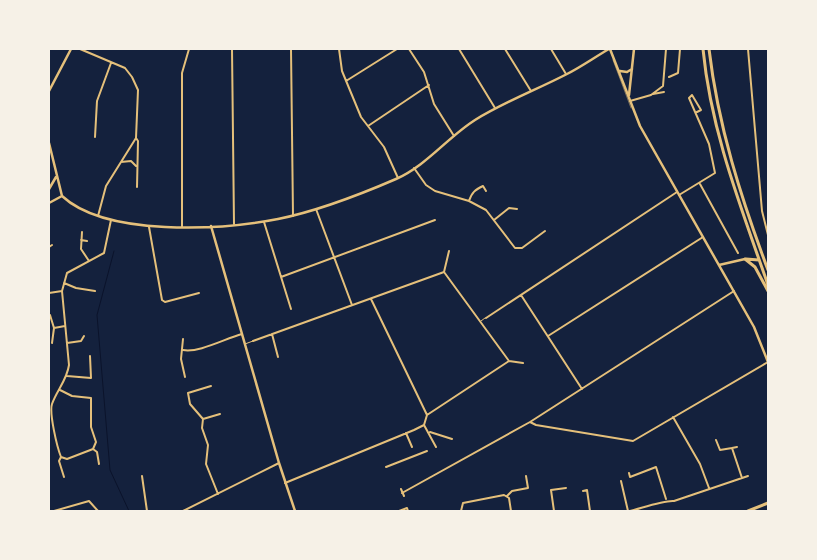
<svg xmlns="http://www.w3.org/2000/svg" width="817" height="560" font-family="Arial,sans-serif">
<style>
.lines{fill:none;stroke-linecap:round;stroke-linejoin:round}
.stream{stroke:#0b132b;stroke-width:1}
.service{stroke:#e5c07b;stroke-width:0.5}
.pedestrian{stroke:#e5c07b;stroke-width:1}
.minor{stroke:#e5c07b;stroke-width:2}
.tertiary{stroke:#e5c07b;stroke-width:2.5}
.primary{stroke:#e5c07b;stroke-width:3}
.trunk{stroke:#e5c07b;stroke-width:3}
</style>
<rect width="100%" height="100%" fill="#14213d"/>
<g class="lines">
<path class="stream" d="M114 251 97 315 110 470 129 511"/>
<path class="service" d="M613 60 631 108"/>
<path class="pedestrian" d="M481 321 485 318
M245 344 253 341"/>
<path class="minor" d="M80 49 125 68 132 77 138 90 136 138 106 186 98 216
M232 49 234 224
M291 49 293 216
M339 49 342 71 361 117 384 147 398 178
M409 49 424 72 434 104 454 136
M459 49 495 108
M505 49 531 91
M551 49 566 74
M748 49 762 211 768 235
M669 77 678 73 680 49
M346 81 397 49
M653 94 664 92
M630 101 651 95 663 86 666 49
M368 126 429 85
M95 137 97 101 111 63
M136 138 138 141 137 187
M121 162 131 161 136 166
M414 168 426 185 435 191 469 201 486 210 515 248H522L545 231
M700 184 738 253
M679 195 715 173 709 144 689 98 692 95 701 110 697 112
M469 201C472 192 475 190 483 186L486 191
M316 209 352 305
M494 220 509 208 517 209
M264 222 291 309
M149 227 162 300 165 302 199 293
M182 227V73L189 49
M82 232 81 249 89 261
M81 240 87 241
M49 247 52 245
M444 272 509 361
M444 272 449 251
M281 277 435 220
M64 283 76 288 95 291
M49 293 62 291
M521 295 582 389
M371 299 427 415
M50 315 54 328 65 326
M486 318 677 192
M272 334 278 357
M548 336 703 237
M183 339 181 359 185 377
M253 341 444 272
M52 343 54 328
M67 343 81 341 84 336
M183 350C199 353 224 339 242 334
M509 361 523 363
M67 376 91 378 90 356
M211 386 188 393 190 404 203 419 202 428 208 445 206 464 218 494
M60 390 72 396 91 398V427L96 442 93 449 67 459 61 457C57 447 49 413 52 404 57 390 67 380 69 365L62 291 67 273 104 253 111 220
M427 415 509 361
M673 417 700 464 709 488
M203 419 220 414
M530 422 536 425 633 441 768 362
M424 425 436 447
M430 432 452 439
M406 433 412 447
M716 440 720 450 732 448
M737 447 732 448 742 478
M93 449 97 452 99 464
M61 457 59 461 64 477
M386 467 427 451
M629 473 630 477 656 467 666 499
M142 476 147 511
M621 481 628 511
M285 483 414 430 424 425 427 415
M401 489 404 496
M583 491 587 490 590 511
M402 493 530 422 734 291
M507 496 512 491 528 488 526 476
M54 511 89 501 98 511
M183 511 279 463
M399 511 407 508 408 511
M461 511 463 503 504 495 509 498 511 511
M554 511 551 490 566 488
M630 511C642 508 664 500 674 501L748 476"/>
<path class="tertiary" d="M610 49 640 126 754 327 768 362
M620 71 627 72 632 69
M49 91 71 49
M629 95 634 49
M49 143 62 196
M49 189 56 177
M62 196C106 237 221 230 278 219 318 211 359 195 396 179 426 166 448 137 475 120 504 102 536 90 567 74 581 67 595 57 609 49
M49 203 62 196
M211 226 279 463 295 511
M719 265 745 259"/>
<path class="primary" d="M703 49C711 132 741 207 768 285
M709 49C718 126 741 198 768 270
M745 259 755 267 768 291
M746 259 759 260"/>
<path class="trunk" d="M748 511 768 503"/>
</g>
<rect width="817" height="560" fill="none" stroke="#f6f1e7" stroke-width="100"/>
</svg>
